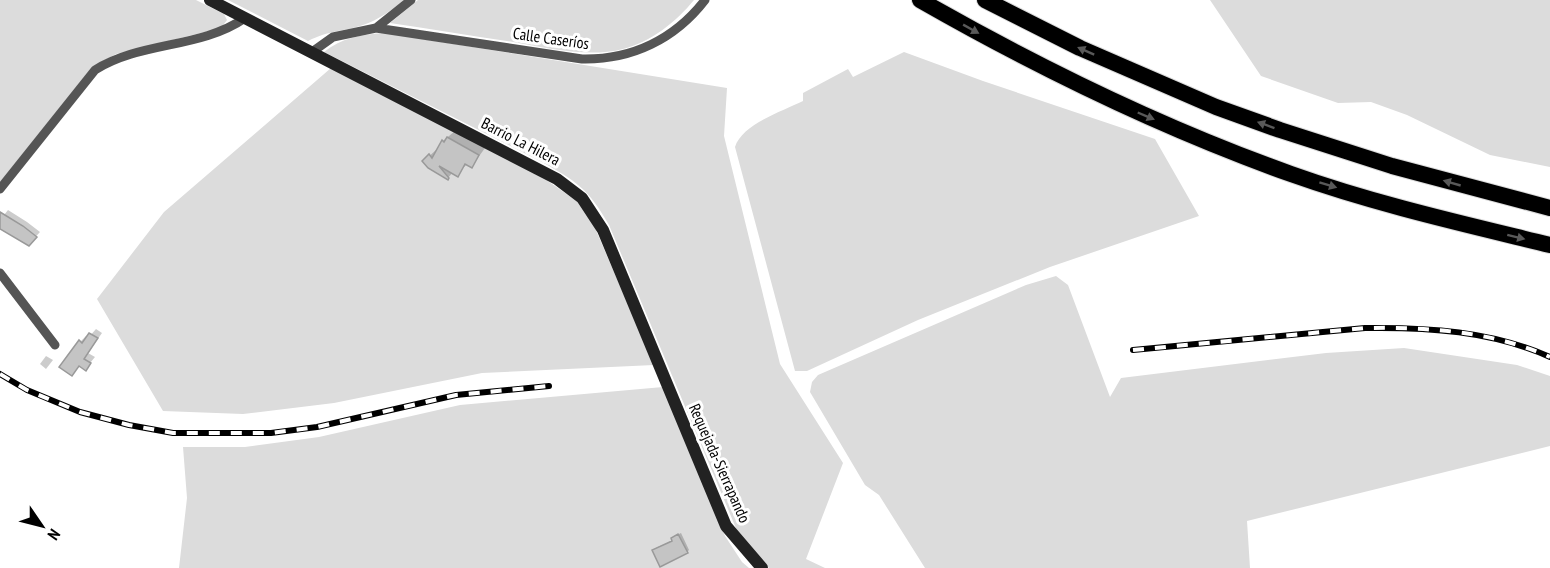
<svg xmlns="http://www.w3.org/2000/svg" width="1550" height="568" font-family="'PT Sans Narrow',sans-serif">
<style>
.green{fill:#dcdcdc}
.shadow{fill:#0003}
.building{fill:#c4c4c4;stroke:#999;stroke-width:1.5}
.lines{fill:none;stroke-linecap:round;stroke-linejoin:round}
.highway-casing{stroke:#dbdbdb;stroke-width:18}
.street{stroke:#555;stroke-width:9}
.secondary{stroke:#222;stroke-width:12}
.highway{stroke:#000;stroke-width:16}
.rail-casing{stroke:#000;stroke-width:6}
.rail{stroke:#fff;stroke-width:4;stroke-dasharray:11;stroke-linecap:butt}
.oneway{fill:#595959}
.labels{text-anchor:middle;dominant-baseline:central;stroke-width:6;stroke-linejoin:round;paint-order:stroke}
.street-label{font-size:16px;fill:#000;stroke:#fff}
</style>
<rect width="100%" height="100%" fill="#fff"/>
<path class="green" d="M0 0H196L224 14 227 20 221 28 116 54 92 67 0 182Z
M228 0H404C392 10 378 20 363 25 342 32 330 30 308 41Z
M418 0H694C676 22 651 42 623 49 588 58 548 48 513 42 472 36 431 29 390 23Z
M1210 0H1550V167L1490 155 1407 115 1371 102 1338 103 1261 76Z
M385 33 727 88 724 136 780 364 843 463 806 559 825 568H769L738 533 609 225C588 188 576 181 540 161L324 52C341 38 363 34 385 33Z
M904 52 983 81 1155 139 1199 216 1050 267 918 320 807 371H795L735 147C742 124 783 111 803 101V93L848 69 853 77Z
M331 68 542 177 578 202 592 221 654 365 482 373 334 403 243 414 163 411 97 299 164 212Z
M1056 276 1068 285 1110 397 1121 378 1326 353 1404 348 1517 365 1550 376V446L1247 521 1250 568H925L879 495 865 485 810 392 812 382 818 375 1026 285Z
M663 387 725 536 742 562 749 568H179L187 498 183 447H245L319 437 460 405Z"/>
<path class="shadow" d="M455 131 485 148 472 166 467 164 457 175 453 172 448 178 424 161 437 149 438 150 443 141Z
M8 210 27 222 40 232 29 244 0 227V220Z
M96 329 102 333 88 353 95 357 85 369 80 365 72 374 61 366 81 341 86 336 88 338Z
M46 356 53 360 46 369 40 364Z
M681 533 689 550 687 552 656 548 673 540 675 536Z"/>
<path class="building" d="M447 137 479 155 472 168 465 164 458 177 439 166 449 178 448 180 428 168 422 161 429 154 432 158 442 140 444 142Z
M0 212 23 226 37 237 29 246 0 229Z
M89 333 98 338 84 359 91 363 86 371 79 366 72 376 59 367 79 340 82 343Z
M678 534 688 553 660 567 652 550 672 541 671 538Z"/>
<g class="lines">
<defs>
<path id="highway" d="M920 0C1039 68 1162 128 1291 174 1375 204 1464 224 1550 245
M985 0 1080 48 1216 107 1280 130 1392 166 1550 208"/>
</defs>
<use href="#highway" class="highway-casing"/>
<path class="street" d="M376 28 411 0
M312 52 333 37 376 28 582 59C632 60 675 39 705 0
M0 189 95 70C141 41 200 49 245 18
M0 273 55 345"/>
<path class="secondary" d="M210 0 557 179 582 198 603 230 726 526 762 568"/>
<use href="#highway" class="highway"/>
<defs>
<path id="rail" d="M1133 350 1365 328C1427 327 1492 331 1550 357
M0 374 27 390 80 412 129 425 173 433H271L317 427 456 395 549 386"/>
</defs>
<use href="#rail" class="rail-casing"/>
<use href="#rail" class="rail"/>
</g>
<defs><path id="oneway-solid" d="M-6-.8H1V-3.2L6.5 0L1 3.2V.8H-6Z" transform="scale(1.5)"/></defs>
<g class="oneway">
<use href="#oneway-solid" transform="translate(971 29) rotate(29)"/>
<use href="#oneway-solid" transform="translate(1086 51) rotate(-156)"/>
<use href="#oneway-solid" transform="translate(1146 116) rotate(23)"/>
<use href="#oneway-solid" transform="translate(1266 125) rotate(-160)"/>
<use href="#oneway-solid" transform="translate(1452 183) rotate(-164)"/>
<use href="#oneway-solid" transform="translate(1328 185) rotate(17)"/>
<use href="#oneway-solid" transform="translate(1516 237) rotate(14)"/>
</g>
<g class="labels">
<g class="street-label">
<text transform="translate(551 38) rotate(8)">Calle Caseríos</text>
<text transform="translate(521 141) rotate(27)">Barrio La Hilera</text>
<text transform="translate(720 463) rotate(66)">Requejada-Sierrapando</text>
</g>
</g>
<g transform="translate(42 526) rotate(125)" stroke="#ffffff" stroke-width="4.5" paint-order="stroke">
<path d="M0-4.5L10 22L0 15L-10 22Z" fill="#000000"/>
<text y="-9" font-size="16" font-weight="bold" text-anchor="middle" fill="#000000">N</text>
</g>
</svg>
